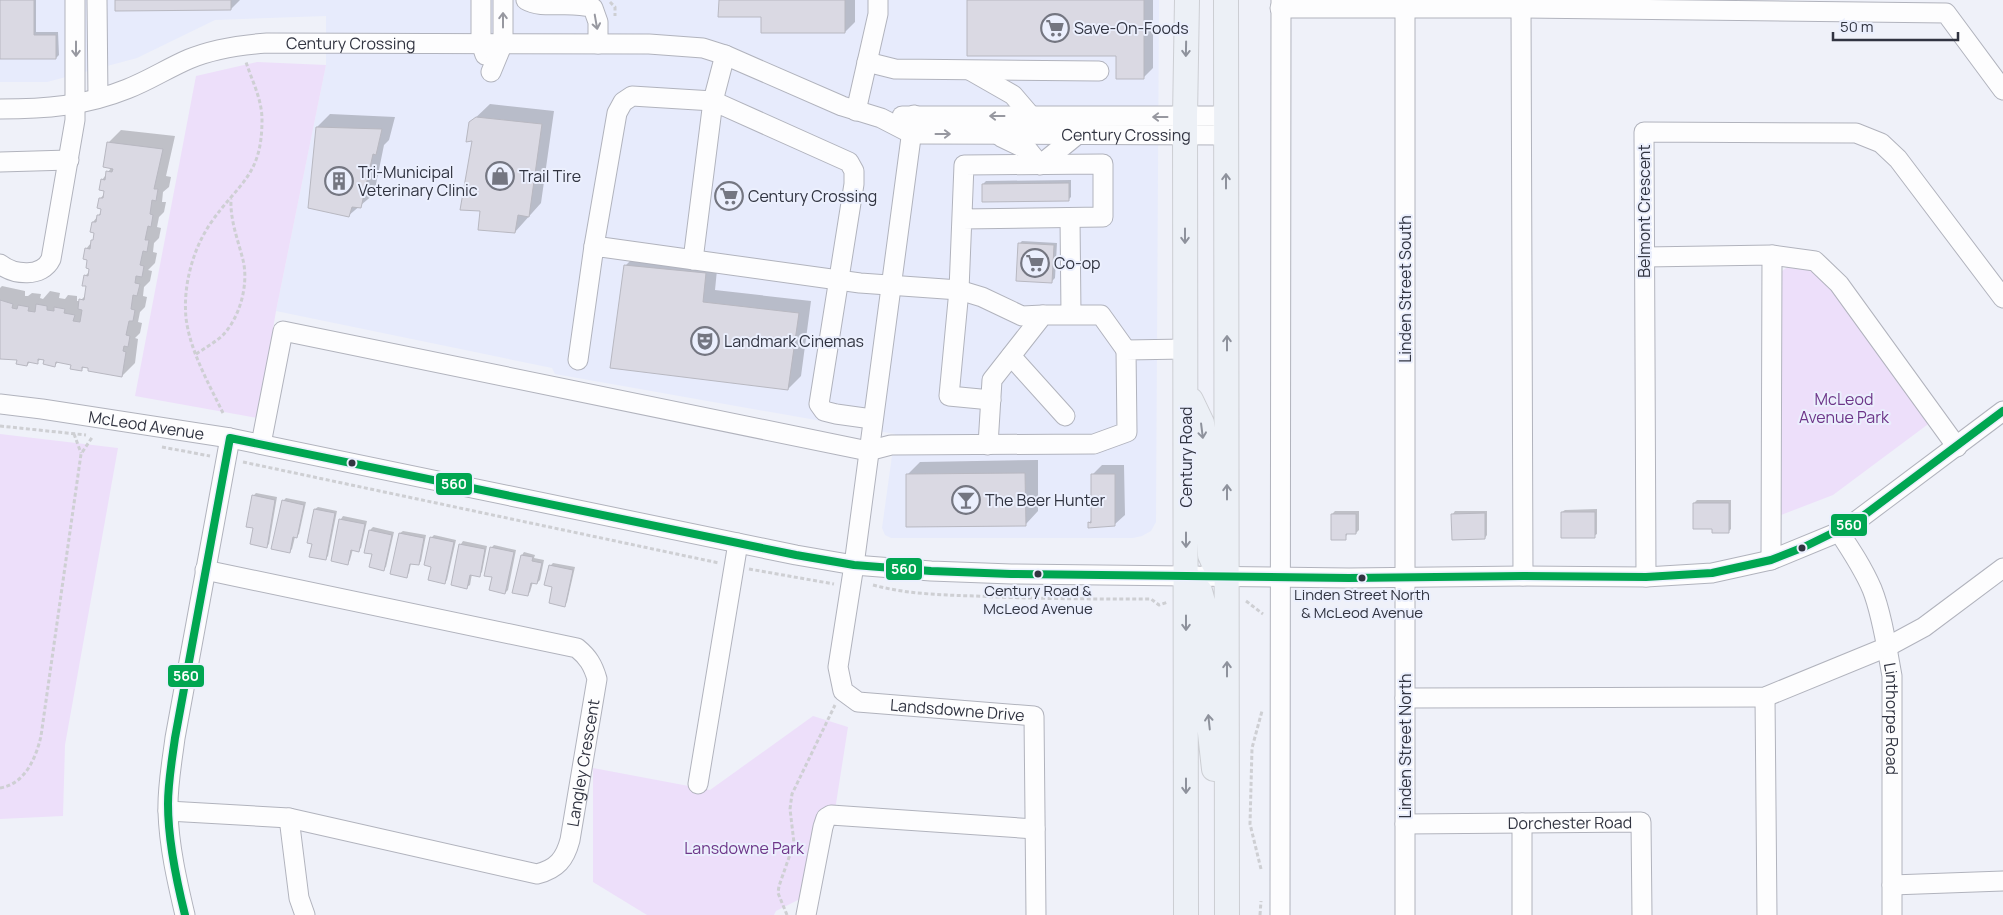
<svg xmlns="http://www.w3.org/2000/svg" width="2003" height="915" font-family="Manrope,sans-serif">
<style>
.built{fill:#e7ebfc}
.green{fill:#eddffa}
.shadow{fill:#0003}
.building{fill:#dad9e3;stroke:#b8b8c1}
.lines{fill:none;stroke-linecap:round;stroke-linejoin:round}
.minor-casing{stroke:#b1b3bd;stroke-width:21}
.major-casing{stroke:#ccced3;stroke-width:26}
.path{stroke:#cecfd3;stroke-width:3;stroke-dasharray:4 2.5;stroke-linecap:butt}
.minor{stroke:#fdfdfe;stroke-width:19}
.major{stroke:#ecf0f6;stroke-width:24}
.bus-1-casing{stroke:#ebeffd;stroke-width:11}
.bus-1{stroke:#00a651;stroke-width:8}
.oneway{stroke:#9798a0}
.oneway2{stroke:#8e929c}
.bus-dot{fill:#313441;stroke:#ebeffd;stroke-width:2}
.labels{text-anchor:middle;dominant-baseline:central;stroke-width:4;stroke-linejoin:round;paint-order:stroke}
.bus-label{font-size:15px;fill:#313441;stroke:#ebeffd}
.poi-label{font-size:16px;fill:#313441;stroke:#ebeffd;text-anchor:start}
.street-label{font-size:16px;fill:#313441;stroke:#ebeffd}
.park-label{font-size:16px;fill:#6e3689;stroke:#ebeffd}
.line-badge{stroke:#ebeffd;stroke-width:2}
.badge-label{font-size:14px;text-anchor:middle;font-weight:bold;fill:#fff}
</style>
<rect width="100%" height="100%" fill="#eff1f9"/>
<path class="built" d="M0 0H1159L1156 522 1151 531 1142 536 1133 538H891L885 535 882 528 895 434 555 374 552 368 276 311 326 65V16L215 20 137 58 47 82H0Z"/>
<path class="green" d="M257 62 326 65 276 311 258 418 135 396 196 76Z
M1793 263 1821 271 1931 422 1833 495 1781 515 1782 271Z
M0 434 118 448 65 745 63 816 0 819Z
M813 716 848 727 835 810 819 812 804 897 776 911 774 915H647L593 882V768L710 790Z"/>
<path class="shadow" d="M0 0H36V32H58L59 55 56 58H0Z
M116 0H240L231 9Z
M720 0H855V22L845 32 762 16Z
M968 0H1153V68L1143 78 1117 55Z
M490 104 554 111 541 203 515 232 482 210 470 123Z
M330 114 395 117 389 140 384 145 374 194 348 216 317 127Z
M121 130 175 136 166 176 171 177 169 187 163 192 162 202H166L164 212 159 217 157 227 161 228 159 238 154 243 153 252 157 253 155 263 148 270 152 271 150 281 144 287 143 296 147 297 145 307 140 312 138 322 142 323 140 333 135 338 138 339 135 363 122 376 85 366 81 370 72 364 58 362 55 365 41 359 37 362 31 361 27 365 18 359 0 358V288L2 286 25 291V296H28L32 293 41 294 40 298 43 299 50 291 60 293 59 298 65 299 68 295 77 296V301H80L86 295 88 285 85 276 90 271 86 249 95 238 93 222 102 211 100 199 105 193 102 180 111 168 108 143Z
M1071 180V197L1069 199 983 184 986 181Z
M1022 241 1057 243 1055 278 1052 281 1019 244Z
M638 253 718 260 715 290 811 301 801 376 788 389 625 266Z
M1038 460V511L1026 524 907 475 920 462Z
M1102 465H1124L1125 515 1115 524 1089 526V523L1092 519V475Z
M256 493 277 497 269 544 267 546 255 527 253 496Z
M286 498 306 502 299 534 295 537 292 549 289 552 283 501Z
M1697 500H1731V529L1728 532 1713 527 1694 503Z
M318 507 337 511 328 556 325 559 313 543 315 509Z
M1597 509V534L1594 536 1562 512 1565 510Z
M1335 511H1359V530L1356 533H1348L1345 538 1332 514Z
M1455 511H1487V535L1485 538 1453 514Z
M343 516 367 521 361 548 358 550 353 549 350 560 348 563 332 560 341 519Z
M373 527 394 532 386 567 383 569 374 553 370 530Z
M403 531 426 535 421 561 419 564 411 563 409 573 406 576 400 533Z
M434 535 456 540 447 580 445 582 433 566 431 538Z
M463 541 487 546 482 572 479 575 472 574 470 585 467 587 452 584 461 544Z
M494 545 516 550 508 590 505 593 493 576 491 548Z
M524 552 535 555 534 558 544 560 540 580 537 583 533 582 530 592 527 595 522 555Z
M553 563 575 567 567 602 565 605 554 586 550 566Z"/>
<path class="building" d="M0 0H34V35H56V59H0Z
M115 0H231V10L115 11Z
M719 0H845V33H761V17H718Z
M967 0H1144V79H1116V56H967Z
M476 117 542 124 529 217 518 215 515 233 478 230 480 211 460 210 472 141 466 142 469 122Z
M316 127 382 129 376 155 373 154 361 208 352 207 349 217 308 208Z
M107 142 163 149 154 189H158L156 201 152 200 150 214 153 215 151 227 148 226 145 240H149L147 252 143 251 140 265 144 266 142 277 136 276 135 283 140 284 137 296 133 295 131 309 135 310 133 321H129L126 335 130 336 128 347 124 346 123 351 126 352 122 377 88 371V368L82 367V371L70 369 71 365 56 362 55 367 43 364 44 360 38 359V364L28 362 27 366 16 364 17 360 0 359V300L13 304 12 308 17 309 18 305 29 307 28 311 35 312 36 304 47 306V310L54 311V307L65 309 64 313 75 315 73 321 80 322 82 310 78 309 79 299 84 300 86 286H82L84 275 88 276 89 269 86 268 87 260 83 259 85 248 90 249 91 240H93L94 233 90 232 92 222H96L97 215H100L101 209 97 208 99 198H103L104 191 99 190 101 179 105 180 106 171 112 172 113 169 103 167Z
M1069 183V201L982 202V184Z
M1018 243 1054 245 1052 283 1016 281Z
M624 265 706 273 703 302 799 313 788 390 610 368Z
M1025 473 1026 526 906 527V474Z
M1091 474H1115V526L1088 528V522L1091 523Z
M252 495 275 500 267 548 250 544 253 528 246 527Z
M282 500 304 505 297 538 293 537 290 553 271 549Z
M1693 503H1729V533H1712V529H1693Z
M314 509 335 513 326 560 309 557 312 544 307 543Z
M1561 512H1595V538H1561Z
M1485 513V539L1452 540 1451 514Z
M1331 514H1356V534H1346V540H1331Z
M339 519 365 524 359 552 351 550 348 565 331 561Z
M369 530 392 535 384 571 369 567 372 554 364 553Z
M399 533 424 538 419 565 410 564 407 578 390 574Z
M430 537 454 542 445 584 428 580 431 567 424 565Z
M459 544 485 549 480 577 470 575 467 589 451 585Z
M490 547 514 552 505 594 489 590 492 577 484 576Z
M521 555 533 557 532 561 542 563 537 584 531 583 528 596 512 593Z
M549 565 573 570 565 607 549 603 552 587 544 585Z"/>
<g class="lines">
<defs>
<g id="minor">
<path d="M97 0 98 98"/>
<path d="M481 0V43L485 55"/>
<path d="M526 0C543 10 571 0 593 8L598 22V44"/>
<path d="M1405 0V915"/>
<path d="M1280 8H1521L1946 13 2003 90"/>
<path d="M1521 8 1523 576"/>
<path d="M867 62 895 69 1099 71"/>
<path d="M971 71 1013 95 1031 116"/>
<path d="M491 72 503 43V0"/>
<path id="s1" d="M0 109C45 109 85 106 127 89 148 81 168 68 189 59 213 49 240 45 267 43L649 44 703 48 725 55 842 106 881 118 912 134 1226 135"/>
<path d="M856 111 878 14V0"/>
<path id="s2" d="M914 115 854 565 838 667 843 691 858 702 1034 716 1036 915"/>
<path d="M902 116H1226"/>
<path d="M1001 137 1028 150 1040 165 1078 134"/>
<path d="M0 162 69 160"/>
<path d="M1070 218 1071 314"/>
<path d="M962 219 1103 217V164L964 165 959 290 949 396 991 400"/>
<path d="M594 246 617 113 623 102 632 96 713 101 725 55"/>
<path d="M1645 257 1772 255 1815 261 1839 284 1957 447"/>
<path d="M693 260 713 101 849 162 854 171V184L819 404 824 411 836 414 872 419"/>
<path d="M0 264C14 275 42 278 51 259L75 120V0"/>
<path d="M1011 356 1065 416"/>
<path d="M578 360 594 246 860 283 959 290 982 297 1022 316 1043 315"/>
<path id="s3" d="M0 404 42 409 230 438 796 555 854 565 931 571 1011 574 1349 578 1523 576 1646 577 1712 573 1771 560 1839 532 1855 522 2003 411"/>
<path d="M261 444 283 331 868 451 891 445 1094 444 1127 432 1126 350 1185 349"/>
<path d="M988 445 992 380 1043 315H1101L1126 350"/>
<path id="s4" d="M1839 532C1851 550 1863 568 1872 589 1882 614 1887 649 1892 676V915"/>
<path d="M1771 560 1772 255"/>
<path d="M1646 577 1644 132 1856 133 1881 143 1898 159 2003 298"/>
<path d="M1765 697 1767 915"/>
<path d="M1405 698 1765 697 1887 647 1924 627 2003 568"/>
<path d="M698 784 738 543"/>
<path id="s5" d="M168 811 289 818 537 874C557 869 565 859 570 840L597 679C593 665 588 657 577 648L205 570"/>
<path d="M289 818 299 898 305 915"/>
<path d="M1522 823V915"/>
<path id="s6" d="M1405 824 1641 822 1642 915"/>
<path d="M1892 885 2003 881"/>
<path d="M185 915C177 881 169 846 168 812 167 788 172 762 175 738L230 438"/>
<path d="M806 915 823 827 826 818 831 815 1035 829"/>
<path d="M1280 915 1281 0"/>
</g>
<path id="major" d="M1226 0 1227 915
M1191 400 1202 423 1207 478 1210 555 1214 564 1227 575
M1187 576 1200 591 1203 602 1204 679 1214 769
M1186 915 1185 117 1187 0"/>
</defs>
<use href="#minor" class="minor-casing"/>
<use href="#major" class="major-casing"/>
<path class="path" d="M610 2 615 7V16
M196 354C205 348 214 343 222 336 240 318 249 284 243 260 238 240 230 220 231 199
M223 413C209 384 190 351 186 318 183 287 192 251 210 224 238 183 262 177 262 120 262 99 252 81 246 62
M0 426 86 435
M74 434 81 453
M162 447 210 456
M243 462 719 563
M749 569 834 584
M873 585C906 594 941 595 975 596 1034 599 1093 599 1151 599L1159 605 1168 602
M1246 601 1263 614
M0 788C25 784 36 758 41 736L81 454 93 436
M1261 869 1250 824 1252 748 1262 711
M787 915 778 893 779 886 794 843 790 809 792 794 835 705
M1260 915 1261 901"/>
<use href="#minor" class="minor"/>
<use href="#major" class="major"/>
<defs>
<path id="bus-1" d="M230 438 796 555 854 565 931 571 1011 574 1349 578 1523 576 1646 577 1712 573 1771 560 1804 547 1855 522 2003 411
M185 915C176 879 168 841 168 804 168 782 172 760 175 738L230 438"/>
</defs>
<use href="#bus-1" class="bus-1-casing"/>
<use href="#bus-1" class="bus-1"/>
</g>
<defs><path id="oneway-shaft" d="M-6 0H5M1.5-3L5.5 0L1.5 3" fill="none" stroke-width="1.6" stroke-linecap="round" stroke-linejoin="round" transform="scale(1.25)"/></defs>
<g class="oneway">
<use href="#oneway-shaft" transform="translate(503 20) rotate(-90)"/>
<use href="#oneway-shaft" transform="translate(596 22) rotate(80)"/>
<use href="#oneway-shaft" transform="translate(76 49) rotate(90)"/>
<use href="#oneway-shaft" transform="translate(997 116) rotate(-180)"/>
<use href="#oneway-shaft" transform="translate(1160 117) rotate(-180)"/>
<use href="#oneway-shaft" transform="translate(943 134)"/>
</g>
<g class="oneway2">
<use href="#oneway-shaft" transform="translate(1186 49) rotate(91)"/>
<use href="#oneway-shaft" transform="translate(1226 181) rotate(-90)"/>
<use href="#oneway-shaft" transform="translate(1185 236) rotate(90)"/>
<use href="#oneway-shaft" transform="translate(1227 343) rotate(-90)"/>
<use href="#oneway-shaft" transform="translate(1202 431) rotate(83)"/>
<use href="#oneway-shaft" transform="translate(1227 492) rotate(-90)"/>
<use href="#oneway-shaft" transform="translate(1186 540) rotate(90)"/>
<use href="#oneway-shaft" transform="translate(1186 623) rotate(90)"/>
<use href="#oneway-shaft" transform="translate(1227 669) rotate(-90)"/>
<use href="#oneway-shaft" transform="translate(1209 722) rotate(-96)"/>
<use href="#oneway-shaft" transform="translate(1186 786) rotate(90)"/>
</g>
<defs>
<symbol id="supermarket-ring" viewBox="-11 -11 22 22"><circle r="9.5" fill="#ebeffd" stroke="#747681" stroke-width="1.5"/><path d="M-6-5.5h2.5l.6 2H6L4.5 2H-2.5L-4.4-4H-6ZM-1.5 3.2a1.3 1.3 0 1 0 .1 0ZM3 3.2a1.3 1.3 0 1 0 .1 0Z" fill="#747681"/></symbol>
<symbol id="shop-ring" viewBox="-11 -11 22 22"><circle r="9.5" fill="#ebeffd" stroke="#747681" stroke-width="1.5"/><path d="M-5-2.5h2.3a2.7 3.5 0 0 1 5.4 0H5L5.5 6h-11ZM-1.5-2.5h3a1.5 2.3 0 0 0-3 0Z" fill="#747681"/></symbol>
<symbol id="building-ring" viewBox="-11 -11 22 22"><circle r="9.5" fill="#ebeffd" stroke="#747681" stroke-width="1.5"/><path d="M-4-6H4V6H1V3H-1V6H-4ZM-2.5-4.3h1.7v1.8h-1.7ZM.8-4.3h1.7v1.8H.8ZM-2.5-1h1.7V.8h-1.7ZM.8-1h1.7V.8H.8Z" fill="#747681"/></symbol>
<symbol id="theatre-ring" viewBox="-11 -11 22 22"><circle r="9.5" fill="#ebeffd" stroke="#747681" stroke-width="1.5"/><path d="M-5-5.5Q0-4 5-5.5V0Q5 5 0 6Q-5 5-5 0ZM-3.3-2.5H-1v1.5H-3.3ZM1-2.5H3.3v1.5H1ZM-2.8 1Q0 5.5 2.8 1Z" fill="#747681"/></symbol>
<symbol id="bar-ring" viewBox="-11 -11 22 22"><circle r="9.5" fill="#ebeffd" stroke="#747681" stroke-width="1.5"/><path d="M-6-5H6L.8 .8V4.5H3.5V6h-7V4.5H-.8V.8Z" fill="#747681"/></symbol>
</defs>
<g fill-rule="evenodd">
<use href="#supermarket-ring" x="1039" y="12" width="32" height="32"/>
<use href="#shop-ring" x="484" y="160" width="32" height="32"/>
<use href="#building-ring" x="323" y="165" width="32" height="32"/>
<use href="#supermarket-ring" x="713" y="180" width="32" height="32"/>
<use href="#supermarket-ring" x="1019" y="247" width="32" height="32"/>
<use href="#theatre-ring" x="689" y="325" width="32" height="32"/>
<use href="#bar-ring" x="950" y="484" width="32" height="32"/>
</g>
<g class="bus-dot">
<circle cx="352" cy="463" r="4.5"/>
<circle cx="1802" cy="548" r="4.5"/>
<circle cx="1038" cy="574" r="4.5"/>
<circle cx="1362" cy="578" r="4.5"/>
</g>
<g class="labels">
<g class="bus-label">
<text x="1038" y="590">Century Road &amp;<tspan x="1038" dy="18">McLeod Avenue</tspan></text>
<text x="1362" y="594">Linden Street North<tspan x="1362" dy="18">&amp; McLeod Avenue</tspan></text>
</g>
<g class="poi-label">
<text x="1074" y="28">Save-On-Foods</text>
<text x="358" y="172">Tri-Municipal<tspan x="358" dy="18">Veterinary Clinic</tspan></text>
<text x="519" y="176">Trail Tire</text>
<text x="748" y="196">Century Crossing</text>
<text x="1054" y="263">Co-op</text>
<text x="724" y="341">Landmark Cinemas</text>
<text x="985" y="500">The Beer Hunter</text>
</g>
<g class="street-label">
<text stroke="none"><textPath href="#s1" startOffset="362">Century Crossing</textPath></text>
<text stroke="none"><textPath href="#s1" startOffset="1155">Century Crossing</textPath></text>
<text transform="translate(1644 211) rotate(-90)">Belmont Crescent</text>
<text transform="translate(1405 289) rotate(-90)">Linden Street South</text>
<text stroke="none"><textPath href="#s3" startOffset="148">McLeod Avenue</textPath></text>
<text transform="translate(1186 457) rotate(-90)">Century Road</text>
<text stroke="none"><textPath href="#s2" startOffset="700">Landsdowne Drive</textPath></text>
<text stroke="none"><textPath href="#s4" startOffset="198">Linthorpe Road</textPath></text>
<text transform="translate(1405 746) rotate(-90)">Linden Street North</text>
<text stroke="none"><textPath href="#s5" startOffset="504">Langley Crescent</textPath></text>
<text stroke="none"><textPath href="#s6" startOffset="165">Dorchester Road</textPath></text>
</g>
<g class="park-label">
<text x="1844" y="399">McLeod<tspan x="1844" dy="18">Avenue Park</tspan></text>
<text x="744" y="848">Lansdowne Park</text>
</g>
</g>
<g class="line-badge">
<rect x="435" y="472" width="38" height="24" rx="5" fill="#00a651"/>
<rect x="1830" y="513" width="38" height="24" rx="5" fill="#00a651"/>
<rect x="885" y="557" width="38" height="24" rx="5" fill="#00a651"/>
<rect x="167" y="664" width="38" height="24" rx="5" fill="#00a651"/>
</g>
<g class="badge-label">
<text x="454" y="489">560</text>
<text x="1849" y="530">560</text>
<text x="904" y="574">560</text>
<text x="186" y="681">560</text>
</g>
<path d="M1833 32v8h125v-8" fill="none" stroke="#313441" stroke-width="2.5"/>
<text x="1840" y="32" font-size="15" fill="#313441" stroke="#ebeffd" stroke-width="4" paint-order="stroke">50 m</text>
</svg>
